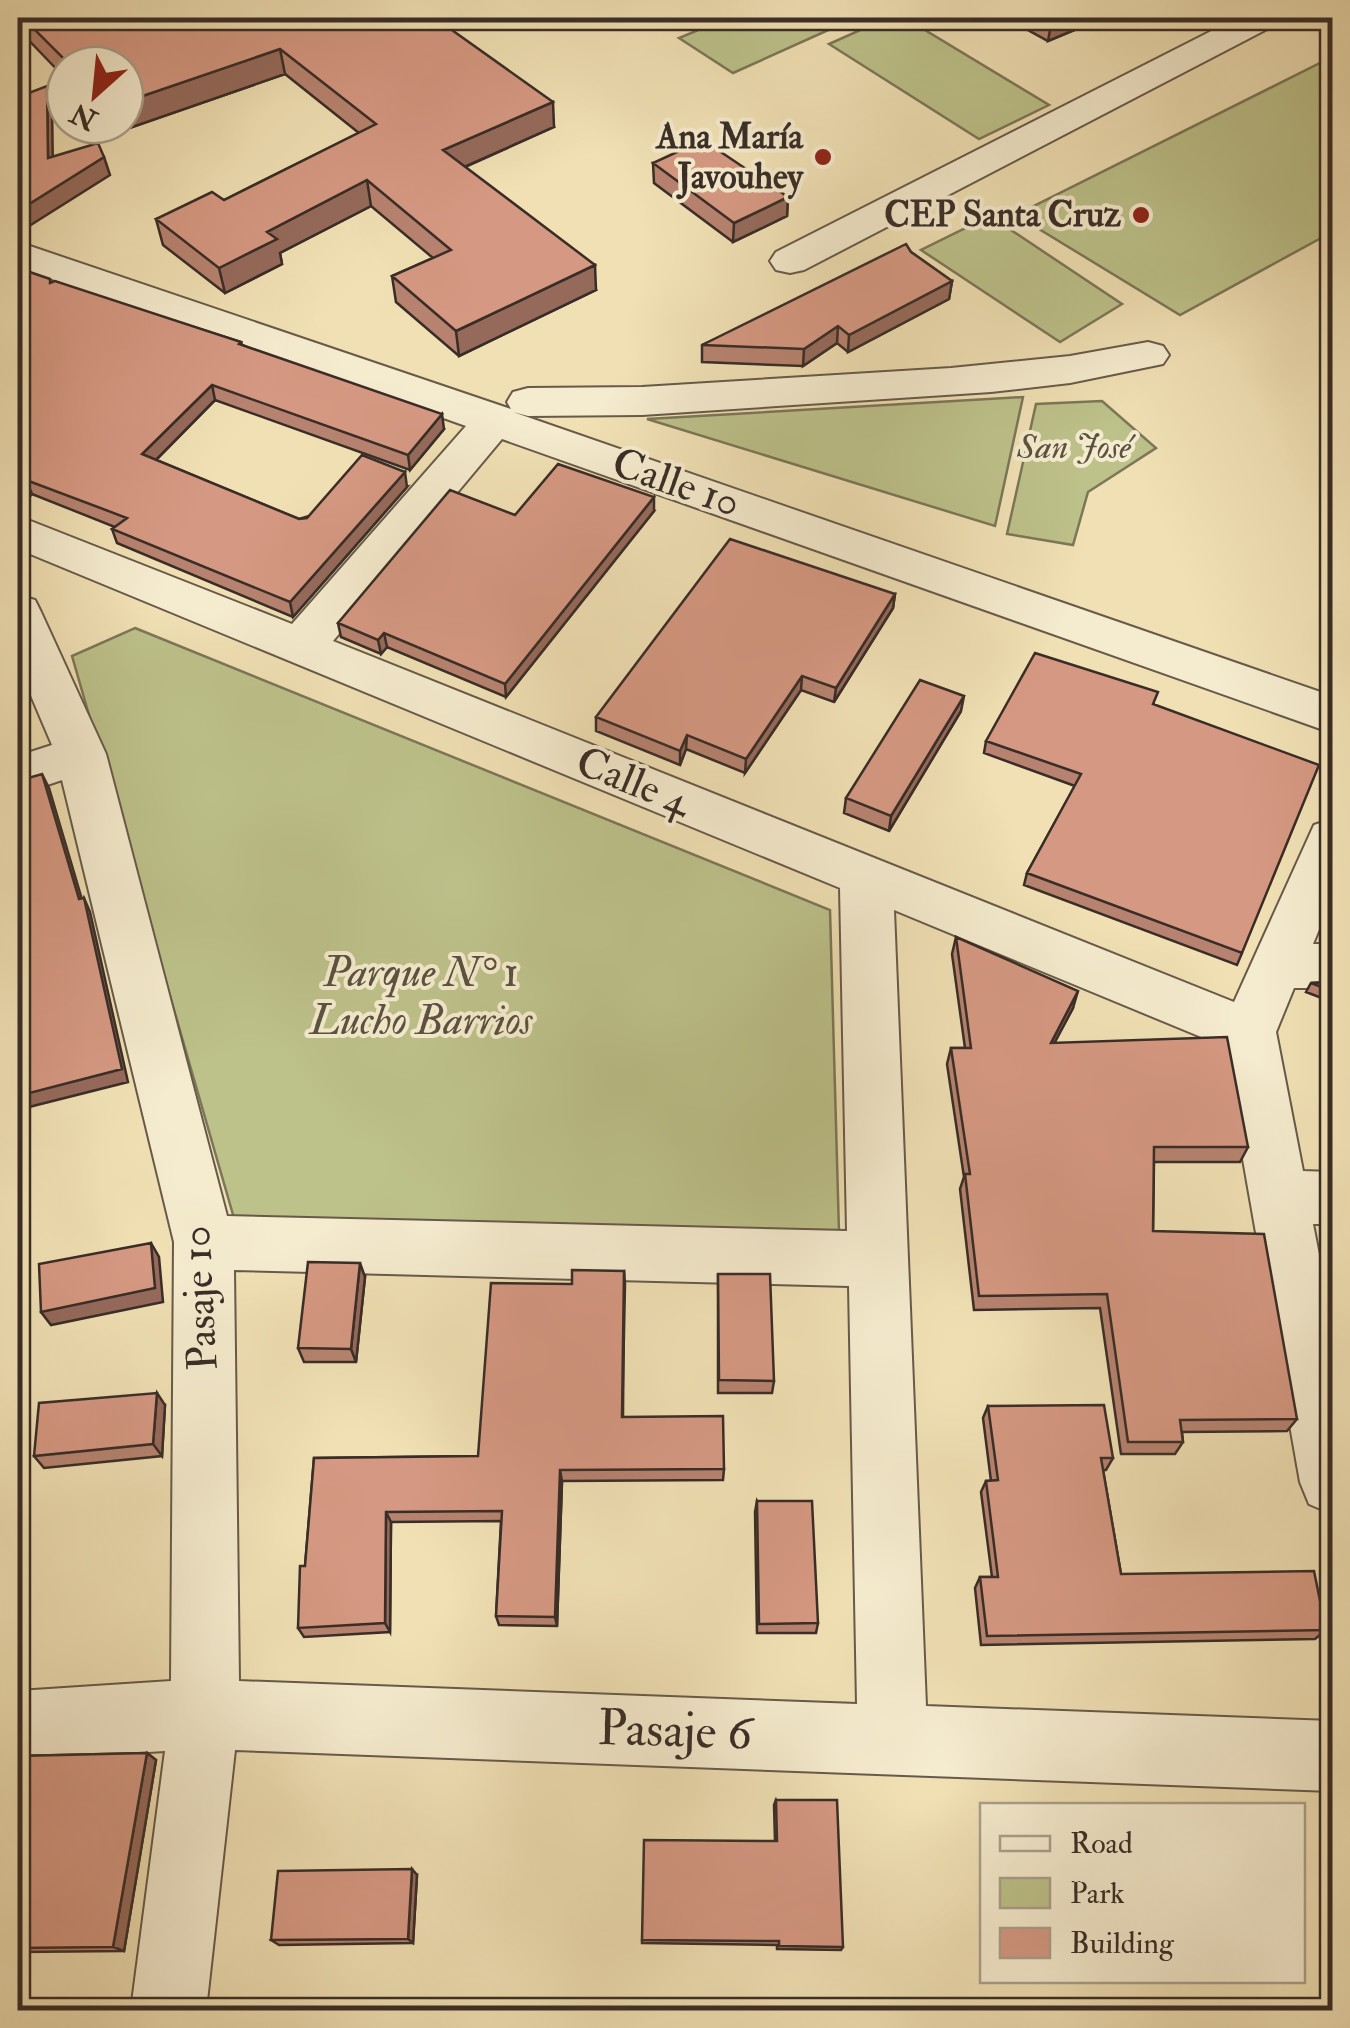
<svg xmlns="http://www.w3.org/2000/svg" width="1350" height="2028" font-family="'IM FELL Double Pica',serif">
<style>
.green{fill:#bdc18a;stroke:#7b7758;stroke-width:2.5}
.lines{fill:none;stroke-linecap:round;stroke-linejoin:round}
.minor-casing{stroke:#675a4a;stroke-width:4}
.minor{fill:#f5ebce;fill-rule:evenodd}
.wall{fill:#b78370;stroke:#392d27;stroke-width:2.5}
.shaded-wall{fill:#956a5b;stroke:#392d27;stroke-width:2.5}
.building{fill:#d59882;stroke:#392d27;stroke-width:2.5}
.poi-dot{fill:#8f2418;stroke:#f5ebce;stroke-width:4}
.labels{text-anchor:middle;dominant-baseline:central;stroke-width:8;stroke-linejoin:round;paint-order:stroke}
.far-poi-label{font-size:35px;font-weight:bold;fill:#392d27;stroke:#f5ebce;text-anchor:end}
.far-park-label{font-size:35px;font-style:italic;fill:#5a5240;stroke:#f5ebce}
.street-label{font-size:42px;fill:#392d27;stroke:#f5ebce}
.park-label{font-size:42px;font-style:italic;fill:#5a5240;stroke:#f5ebce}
.near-street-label{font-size:50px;fill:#392d27;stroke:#f5ebce}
</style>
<rect width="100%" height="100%" fill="#f0e0b4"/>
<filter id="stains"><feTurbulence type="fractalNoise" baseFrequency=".002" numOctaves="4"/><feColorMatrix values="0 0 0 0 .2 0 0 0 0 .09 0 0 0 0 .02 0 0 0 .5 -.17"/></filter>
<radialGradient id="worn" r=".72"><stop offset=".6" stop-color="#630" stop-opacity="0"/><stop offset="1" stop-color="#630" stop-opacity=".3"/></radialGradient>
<path class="green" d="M727 18H836L844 23 733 73 679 38Z
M887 18H905L1049 105 979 139 829 44Z
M1332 57V232L1180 315 1016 215Z
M990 216 1122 304 1060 342 921 250Z
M1023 397 995 526 647 419Z
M1102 401 1156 448 1088 492 1073 545 1007 534 1036 404Z
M135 628 830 910 839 1232H238L72 656Z"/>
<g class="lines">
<defs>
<path id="minor" d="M1237 18H1280L1275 25 804 270 790 273 776 270 770 261 776 252Z
M18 242 511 409 507 402 513 392 528 388 642 387 951 368 1070 356 1148 342 1163 346 1169 355 1163 364 1070 383 991 392 642 415 528 416 513 412 1332 696V733L502 439 333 641 1234 1002 1314 825 1332 819V898L1313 944H1332V988H1294L1276 1032 1303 1171 1332 1172V1224H1313L1332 1321V1514L1309 1504 1300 1482 1223 1046 894 910 926 1706 1332 1721V1791L235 1750 206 2010H131L165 1751 18 1760V1691L171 1681 174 1242 62 780 18 795V756L52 745 18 665V595L35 600 41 612 106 754 227 1216 847 1231 840 888 18 549V516L292 624 466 426 18 267ZM234 1270 849 1286 857 1704 239 1681Z"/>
</defs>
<use href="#minor" class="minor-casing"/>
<use href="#minor" class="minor"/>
</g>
<path class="wall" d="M18 18H435L554 127 465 167 596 290 459 356 396 302 392 276 433 258 371 206 280 253 282 264 225 293 163 245 156 219 224 200 359 133 285 74 118 132 111 125H125V65H65V78L18 29Z
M1006 18H1103L1048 41Z
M653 163 788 197 787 216 733 242 654 183Z
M911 252 952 281 949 299 848 352 837 343 803 366 702 362V345Z
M18 268 51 282 241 342 242 345 444 429 410 470 215 400 156 460 299 519 407 487 293 617 117 543 112 529 115 527 32 494 26 500 18 497Z
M654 511 506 697 387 647 381 654 341 637 338 623 515 515Z
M895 594 893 608 834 702 801 690 745 773 686 749 680 765 596 731V717Z
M1154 704 1242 953 1237 965 1024 885 1027 873 1075 786 984 753 986 741Z
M961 711 889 831 844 813 846 798Z
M956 937 1073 1008 1054 1043 1248 1147 1240 1162H1154L1153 1231 1297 1419 1287 1431 1182 1432 1183 1442 1175 1454H1121L1100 1308 974 1310 960 1189 964 1177 947 1064 951 1048H965L952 954Z
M1332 982V1002L1306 992 1311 983Z
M624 1271 623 1417 724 1469 723 1480 562 1481 557 1626 499 1625 496 1616 501 1521 391 1522 390 1632 304 1637 298 1628 305 1566 314 1458 478 1456 572 1284Z
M718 1274 774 1381 772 1393H718Z
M365 1277 356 1362H304L298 1348Z
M165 1405 162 1456 44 1468 34 1456Z
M988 1406 1113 1458 1106 1470H1103L1121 1574 1326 1630 1315 1639 981 1645 975 1588 980 1577H992L981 1492 986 1481H991L983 1418Z
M757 1501 818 1623 816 1633H757L755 1512Z
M147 1753 156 1760 124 1951 18 1952V1756Z
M776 1800 843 1947 841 1950 777 1949V1945L642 1943V1940L775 1841 774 1805Z
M417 1875 413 1943 279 1945 271 1940Z"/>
<path class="shaded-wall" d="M1067 18H1103L1048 41 1051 25Z
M280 49 285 74 118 132 116 125H125V102Z
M47 86 52 104 53 176 48 158Z
M553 102 554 127 446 175 443 150Z
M104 157 110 175 18 233V211Z
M367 180 371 206 280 253 282 264 225 293 219 268 267 232Z
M788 197 787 216 733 242 734 223Z
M595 265 596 290 459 356 456 331Z
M952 281 949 299 848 352 849 335Z
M838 326 837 343 803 366 804 349Z
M212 385 215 400 147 469 142 454Z
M442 414 444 429 410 470 408 455Z
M405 472 407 487 293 617 290 602Z
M26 480 32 494 26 500 20 485Z
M654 497V511L506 697 505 684Z
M895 594 893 608 834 702 836 688Z
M384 633 387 647 381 654 378 640Z
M802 676 801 690 745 773 746 759Z
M964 696 961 711 889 831 891 816Z
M687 735 686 749 680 765V751Z
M42 774 49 788 86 913 79 899Z
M84 898 90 912 128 1082 25 1108 18 1096Z
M1078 991 1073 1008 1046 1059 1051 1043Z
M151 1243 159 1257 163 1302 51 1325 41 1312Z
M360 1263 365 1277 356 1362 351 1349Z
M624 1271 625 1284 622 1428V1417Z
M157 1393 165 1405 162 1456 153 1444Z
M560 1470 562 1481 557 1626 555 1617Z
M386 1512 391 1522 390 1632 385 1623Z
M147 1753 156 1760 124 1951 113 1947Z
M412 1869 417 1875 413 1943 408 1939Z"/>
<path class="building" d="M23 18H435L553 102 443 150 595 265 456 331 392 276 451 250 367 180 267 232 277 239 219 268 156 219 212 192 224 200 376 124 280 49 125 102V65H70Z
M1038 18H1067L1051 25Z
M47 86 48 158 98 143 104 157 18 211V97Z
M703 140 788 197 734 223 653 163Z
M906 244 911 252 952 281 849 335 838 326 804 349 702 345Z
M18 268 50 279V283L55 281 241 342 239 344 442 414 408 455 212 385 142 454 299 519 307 518 362 455 405 472 290 602 112 529 127 518 26 480 20 485 18 484Z
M558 464 654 497 505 684 384 633 378 640 338 623 450 490 515 515Z
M730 539 895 594 836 688 802 676 746 759 687 735 680 751 596 717Z
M1035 653 1158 692 1153 704 1319 765 1242 953 1027 873 1081 774 986 741Z
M920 680 964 696 891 816 846 798Z
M42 774 79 899 84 898 122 1069 18 1096V781Z
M956 937 1078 991 1051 1043 1227 1037 1248 1147H1154L1153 1231 1264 1234 1297 1419 1180 1420 1183 1442H1128L1107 1294 979 1296 965 1174H970L951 1048H971Z
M1332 982V991L1311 983Z
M151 1243 155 1288 41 1312 39 1264Z
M308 1262 360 1263 351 1349 298 1348Z
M572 1270 624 1271 622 1417 723 1416 724 1469 560 1470 555 1617 496 1616 502 1511 386 1512 385 1623 298 1628 300 1566H305L314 1458 478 1456 491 1283 572 1284Z
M718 1274H770L774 1381 719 1380Z
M157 1393 153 1444 34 1456 39 1403Z
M1104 1405 1113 1458H1101L1121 1574 1314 1571 1326 1630 987 1636 980 1577H998L986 1481 998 1480 988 1406Z
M757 1501H812L818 1623 759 1624Z
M147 1753 113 1947 18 1948V1756Z
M776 1800H837L843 1947 779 1946V1941L642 1940 644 1840 777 1841Z
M412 1869 408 1939 271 1940 278 1871Z"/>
<g class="poi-dot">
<circle cx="823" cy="157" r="10"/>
<circle cx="1141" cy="215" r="10"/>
</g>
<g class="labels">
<g class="far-poi-label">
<text x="803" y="137">Ana María<tspan x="803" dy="40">Javouhey</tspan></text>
<text x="1121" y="215">CEP Santa Cruz</text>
</g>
<g class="far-park-label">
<text x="1074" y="447">San José</text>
</g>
<g class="street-label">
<text transform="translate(676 483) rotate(19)">Calle 10</text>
<text transform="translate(633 782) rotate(22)">Calle 4</text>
<text transform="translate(200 1298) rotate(-93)">Pasaje 10</text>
</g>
<g class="park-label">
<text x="421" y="973">Parque N° 1<tspan x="421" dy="48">Lucho Barrios</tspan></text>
</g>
<g class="near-street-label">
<text transform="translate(675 1731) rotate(2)">Pasaje 6</text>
</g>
</g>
<rect width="1350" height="2028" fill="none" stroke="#f0e0b4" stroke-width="60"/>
<rect x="20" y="20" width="1310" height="1988" fill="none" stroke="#392d27" stroke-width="5"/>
<rect x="30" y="30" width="1290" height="1968" fill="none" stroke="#392d27" stroke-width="2.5"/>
<rect x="980" y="1803" width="325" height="180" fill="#f5ebce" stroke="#aa9f8b" stroke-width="2.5"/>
<rect x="1000" y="1836" width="50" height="15" fill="#f5ebce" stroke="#aa9f8b" stroke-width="2.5"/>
<text x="1070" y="1853" font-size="30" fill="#392d27">Road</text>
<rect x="1000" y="1878" width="50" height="30" fill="#bdc18a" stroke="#aa9f8b" stroke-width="2.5"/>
<text x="1070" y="1903" font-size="30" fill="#392d27">Park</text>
<rect x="1000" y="1928" width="50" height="30" fill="#d59882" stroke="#aa9f8b" stroke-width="2.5"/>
<text x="1070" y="1953" font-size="30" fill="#392d27">Building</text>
<g transform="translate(95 95) rotate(207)"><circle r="48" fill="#f5ebce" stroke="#aa9f8b" stroke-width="2.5"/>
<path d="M0-8L18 38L0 25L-18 38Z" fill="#8f2418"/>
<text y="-15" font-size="28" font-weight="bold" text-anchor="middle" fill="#392d27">N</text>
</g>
<rect width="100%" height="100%" filter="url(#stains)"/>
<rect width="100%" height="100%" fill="url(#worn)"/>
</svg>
